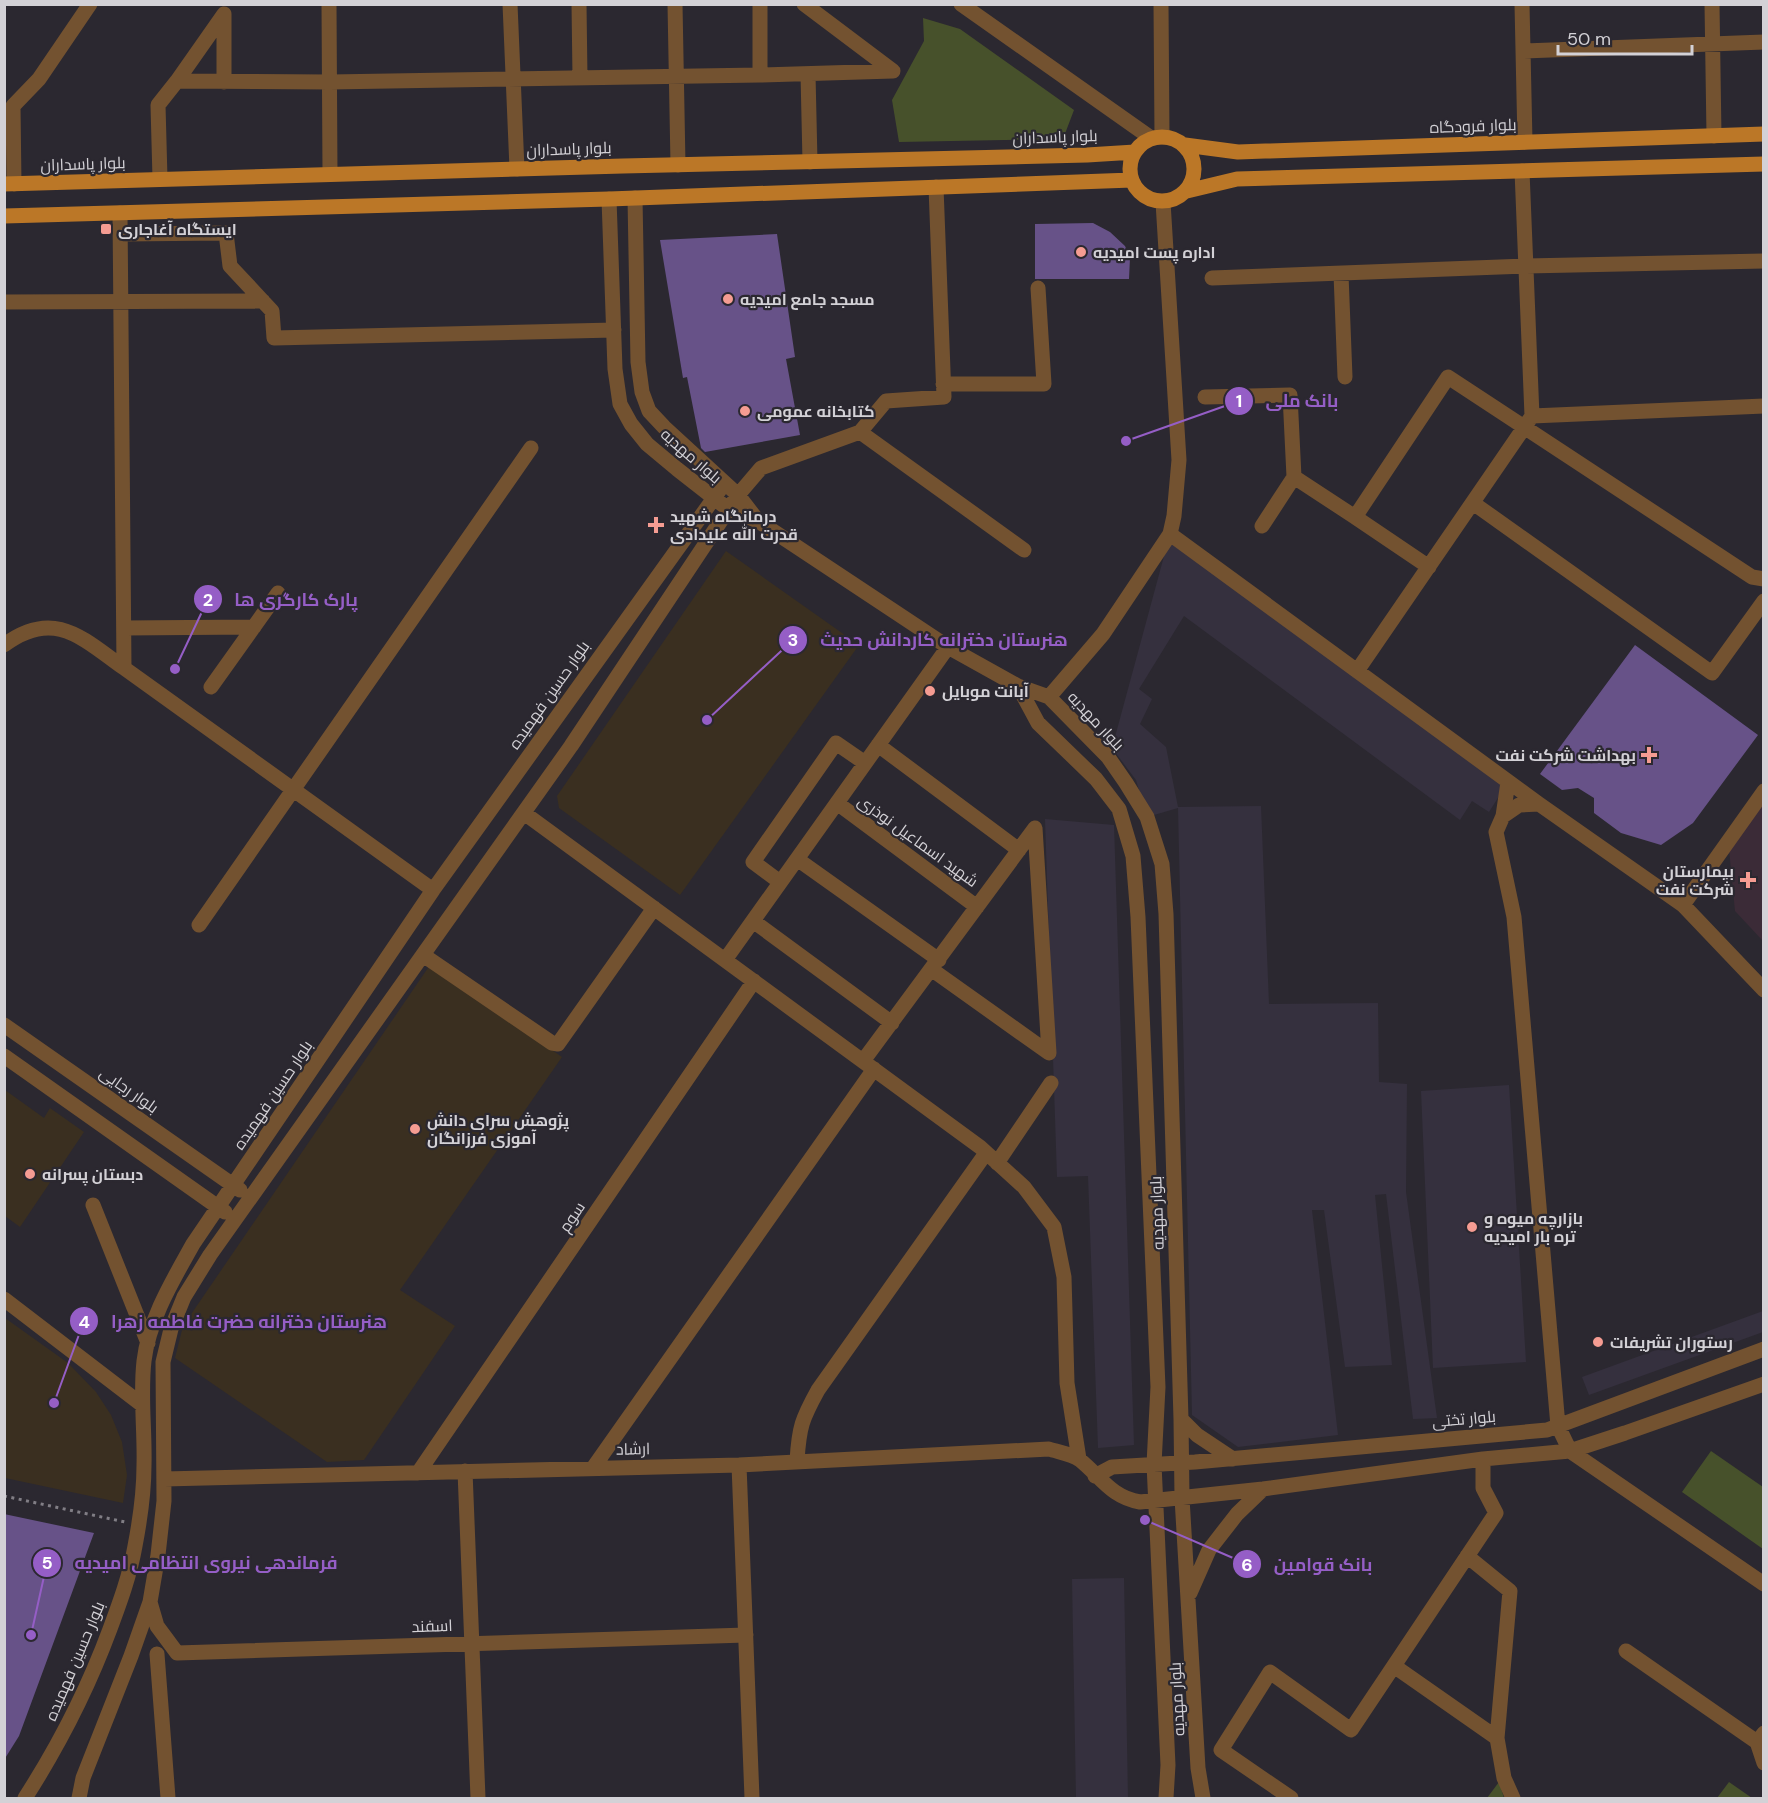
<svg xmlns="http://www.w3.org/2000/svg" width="1768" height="1803" font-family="'DM Sans',Cairo,sans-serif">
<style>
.built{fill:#35303e}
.education{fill:#3a2f20}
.medical{fill:#3b2b37}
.green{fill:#47512b}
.building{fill:#675288}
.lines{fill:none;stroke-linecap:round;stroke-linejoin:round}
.path{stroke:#817e85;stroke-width:3;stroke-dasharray:3 4.5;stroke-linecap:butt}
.minor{stroke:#735230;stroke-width:15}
.major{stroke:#bb7727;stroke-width:15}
.poi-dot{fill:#f59c92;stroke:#2b2830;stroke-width:2}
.labels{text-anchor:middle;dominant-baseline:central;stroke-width:4.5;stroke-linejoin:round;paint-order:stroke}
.street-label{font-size:16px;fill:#d3d1d6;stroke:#2b2830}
.poi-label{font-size:16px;font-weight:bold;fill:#d3d1d6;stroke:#2b2830;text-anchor:start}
.leader{fill:none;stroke:#955ec6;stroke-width:2}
.callout-dot{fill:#955ec6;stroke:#2b2830;stroke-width:2}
.mark-label{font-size:18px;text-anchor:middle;font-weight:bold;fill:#fff}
.callout-label{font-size:18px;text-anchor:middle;font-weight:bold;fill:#955ec6;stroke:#2b2830;stroke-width:4.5;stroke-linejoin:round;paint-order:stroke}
</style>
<rect width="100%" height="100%" fill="#2b2830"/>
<path class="built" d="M1170 534 1508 782 1489 812 1472 801 1460 820 1184 616 1139 689 1152 699 1140 724 1166 747 1178 807 1261 806 1269 1004 1378 1003 1379 1082 1407 1084 1406 1192 1437 1418 1413 1419 1386 1194 1375 1195 1392 1365 1345 1367 1324 1210H1312L1338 1435 1238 1447 1192 1415 1178 808 1147 817 1136 780 1112 748Z
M1045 819 1114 825 1134 1445 1098 1448 1088 1176 1057 1177Z
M1509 1085 1526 1362 1433 1368 1421 1091Z
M1763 1311V1332L1589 1395 1582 1377Z
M1124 1578 1128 1798H1076L1072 1579Z"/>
<path class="education" d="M726 551 859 645 680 895 559 808 557 796Z
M430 965 562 1057 400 1290 455 1326 364 1460 327 1462 175 1358 183 1326Z
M5 1090 44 1118 50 1108 84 1132 20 1227 5 1216Z
M5 1318 68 1363 96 1392 111 1415 122 1442 127 1475 123 1503 5 1478Z"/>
<path class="medical" d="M1763 803V941L1735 911 1729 849Z"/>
<path class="green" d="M923 18 960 29 1074 110 1063 139 899 142 892 100 924 41Z
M1711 1451 1763 1487V1549L1682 1492Z
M1499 1782 1504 1798H1487Z
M1729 1782 1752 1798H1717Z"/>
<path class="building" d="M1093 223 1110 232 1125 246 1130 258 1129 279H1035V224Z
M777 234 795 357 786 359 800 435 705 452 701 448 687 377 683 378 660 240Z
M1635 645 1758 735 1693 823 1661 845 1621 833 1594 813V798L1578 788 1562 790 1540 774Z
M4 1514 94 1533 19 1736 4 1760Z"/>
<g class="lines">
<path class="path" d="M4 1496 125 1522"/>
<path class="minor" d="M329 4 330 174
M510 4 517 169
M579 4 580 78
M675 4 678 165
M760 4V75L893 71 804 4
M961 4 1151 138
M1161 4 1162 137
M1522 4 1525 142
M1712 4 1714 136
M1523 51 1764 42
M808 74 810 162
M177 81 224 14V82
M160 179 158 105 177 81 330 82 760 75
M14 184 13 106 39 79 90 4
M635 198 638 362 642 392 649 411 664 427 738 495 758 521
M609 199 615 369 620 404 631 424 647 444 677 469 728 509 758 521 948 647 1018 686 1049 697 1108 757 1126 783 1147 817 1162 864 1166 914 1181 1419 1182 1498 1198 1768 1203 1798
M121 234 226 233 230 266 272 311 274 338 614 330
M1341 274 1345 377
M1212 278 1526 266 1764 261
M4 302 263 301
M943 384H1044L1038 288
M1205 397 1290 395 1294 477 1355 517
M1532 416 1764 406
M860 432 886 401 944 397 936 187
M1473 503 1712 673 1764 601
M1262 526 1294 477
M1170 534 1539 804 1683 905 1764 990
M1429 567 1355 517 1448 377 1752 577 1764 579
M124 628 254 627
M4 645C54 608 82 638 124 668L120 213
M124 668 433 890
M1357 671 1532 416 1522 171
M1018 686 1038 723 1096 779 1119 809 1133 856 1138 917 1158 1387 1154 1464 1168 1765 1166 1798
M211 687 278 593
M1049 697 1103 634 1170 534 1174 516 1179 460 1163 202
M878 745 1019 850
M837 803 977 907
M1539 804 1519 805 1503 816 1496 832 1514 917 1558 1426 1570 1451 1764 1584
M524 813 980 1147 1024 1187 1054 1227 1064 1277 1067 1383 1079 1459
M1503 816 1508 782
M797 859 939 960
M780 882 753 862 836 743 865 763
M1683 905 1764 791
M753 921 892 1023
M199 925 531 448
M423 955 552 1043 558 1044 654 908
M725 960 948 647
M4 1025 240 1190
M4 1056 225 1212
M863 1061 1035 828 1049 1053 931 969
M997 1163 1051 1083
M93 1205 148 1343
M4 1299 141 1404
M1181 1419 1197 1435 1233 1459
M797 1461C799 1427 802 1419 818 1390L986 1153
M739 1465 752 1798
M593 1468 874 1069
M465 1471 478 1798
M418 1473 754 981
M1095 1476 1112 1467 1195 1462 1547 1430 1764 1349
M164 1479 739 1465 1049 1449C1058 1452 1072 1454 1080 1460 1101 1477 1111 1497 1140 1502L1263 1489 1483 1459 1570 1451 1625 1433 1764 1384
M1467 1556 1510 1591 1497 1738 1504 1778 1513 1798
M1190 1593 1209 1550 1237 1514 1263 1489
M150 1602 157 1626 177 1653 746 1635
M1626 1651 1757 1742 1764 1733
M157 1654 168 1798
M1394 1666 1497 1738
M1757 1742 1764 1763
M25 1798C61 1742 87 1691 110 1629 120 1602 130 1575 135 1546 140 1520 144 1492 144 1465 145 1430 140 1396 144 1361 149 1319 173 1280 193 1244L433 890 724 484
M79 1798 83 1778 131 1656 150 1602 158 1555 164 1501 163 1362 171 1329 184 1297 210 1255 571 746 738 495 761 468 860 432 1024 550
M1291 1798 1221 1750 1270 1672 1351 1730 1496 1513 1483 1488V1459"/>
<path class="major" d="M1130 169a32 32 0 1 1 64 0a32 32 0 1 1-64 0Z
M1185 145 1238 152 1764 134
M4 184 623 166 1087 155 1135 152
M1187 191 1237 179 1764 164
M4 216 609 199 1132 180"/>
</g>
<g class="poi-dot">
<rect x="100" y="223" width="12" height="12" rx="3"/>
<circle cx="1081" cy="252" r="6"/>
<circle cx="728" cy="299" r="6"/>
<circle cx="745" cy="411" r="6"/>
<path d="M653 516h6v6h6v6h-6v6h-6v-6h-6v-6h6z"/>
<circle cx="930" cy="691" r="6"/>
<path d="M1646 746h6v6h6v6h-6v6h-6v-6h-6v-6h6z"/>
<path d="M1745 871h6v6h6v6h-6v6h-6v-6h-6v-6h6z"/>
<circle cx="415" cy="1129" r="6"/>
<circle cx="30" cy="1174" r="6"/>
<circle cx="1472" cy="1227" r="6"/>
<circle cx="1598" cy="1342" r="6"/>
</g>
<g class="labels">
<g class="street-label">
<text transform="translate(1473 126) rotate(-2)">بلوار فرودگاه</text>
<text transform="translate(1055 137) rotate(-2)">بلوار پاسداران</text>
<text transform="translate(569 149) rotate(-2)">بلوار پاسداران</text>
<text transform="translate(83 164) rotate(-2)">بلوار پاسداران</text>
<text transform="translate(691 456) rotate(41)">بلوار مهدیه</text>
<text transform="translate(549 695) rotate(-55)">بلوار حسین فهمیده</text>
<text transform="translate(1096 721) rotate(47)">بلوار مهدیه</text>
<text transform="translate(918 841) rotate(36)">شهید اسماعیل نوذری</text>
<text transform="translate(129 1090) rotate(35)">بلوار رجایی</text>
<text transform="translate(273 1095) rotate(-56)">بلوار حسین فهمیده</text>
<text transform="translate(1157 1213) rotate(-92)">بلوار مهدیه</text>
<text transform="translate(572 1217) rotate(-56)">سوم</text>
<text transform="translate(1464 1419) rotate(-5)">بلوار تختی</text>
<text transform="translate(633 1449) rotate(-1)">ارشاد</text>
<text transform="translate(432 1626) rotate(-2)">اسفند</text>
<text transform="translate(75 1661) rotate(-67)">بلوار حسین فهمیده</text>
<text transform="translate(1177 1699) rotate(-93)">بلوار مهدیه</text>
</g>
<g class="poi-label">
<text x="118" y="229">ایستگاه آغاجاری</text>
<text x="1093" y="252">اداره پست امیدیه</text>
<text x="740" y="299">مسجد جامع امیدیه</text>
<text x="757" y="411">کتابخانه عمومی</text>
<text x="670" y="516">درمانگاه شهید<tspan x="670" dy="18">قدرت الله علیدادی</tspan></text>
<text x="942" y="691">آبانت موبایل</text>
<text x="1636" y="755" text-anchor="end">بهداشت شرکت نفت</text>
<text x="1734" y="871" text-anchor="end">بیمارستان<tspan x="1734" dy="18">شرکت نفت</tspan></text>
<text x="427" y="1120">پژوهش سرای دانش<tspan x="427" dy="18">آموزی فرزانگان</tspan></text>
<text x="42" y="1174">دبستان پسرانه</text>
<text x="1484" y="1218">بازارچه میوه و<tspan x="1484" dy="18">تره بار امیدیه</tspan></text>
<text x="1610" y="1342">رستوران تشریفات</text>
</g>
</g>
<path class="leader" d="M1126 441L1239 401M175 669L208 599M707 720L793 640M54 1403L84 1321M31 1635L47 1563M1145 1520L1247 1564"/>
<g class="callout-dot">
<circle cx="1126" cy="441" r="6"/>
<circle cx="175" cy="669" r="6"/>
<circle cx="707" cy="720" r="6"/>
<circle cx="54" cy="1403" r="6"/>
<circle cx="31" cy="1635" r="6"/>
<circle cx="1145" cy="1520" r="6"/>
<circle cx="1239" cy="401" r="15"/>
<circle cx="208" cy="599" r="15"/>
<circle cx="793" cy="640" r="15"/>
<circle cx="84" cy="1321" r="15"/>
<circle cx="47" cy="1563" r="15"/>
<circle cx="1247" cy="1564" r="15"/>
</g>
<g class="mark-label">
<text x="1239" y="407">1</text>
<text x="208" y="606">2</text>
<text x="793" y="646">3</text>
<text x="84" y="1328">4</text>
<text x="47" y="1569">5</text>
<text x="1247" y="1571">6</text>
</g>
<g class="callout-label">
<text x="1302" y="407">بانک ملی</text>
<text x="296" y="606">پارک کارگری ها</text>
<text x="944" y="646">هنرستان دخترانه کاردانش حدیث</text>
<text x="249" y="1328">هنرستان دخترانه حضرت فاطمه زهرا</text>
<text x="206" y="1569">فرماندهی نیروی انتظامی امیدیه</text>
<text x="1323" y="1571">بانک قوامین</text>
</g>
<rect width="1768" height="1803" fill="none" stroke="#d3d1d6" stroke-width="12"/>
<path d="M1558 45v9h134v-9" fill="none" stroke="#d3d1d6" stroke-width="3"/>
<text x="1567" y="45" font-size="18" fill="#d3d1d6" stroke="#2b2830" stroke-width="4.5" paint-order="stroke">50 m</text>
</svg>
